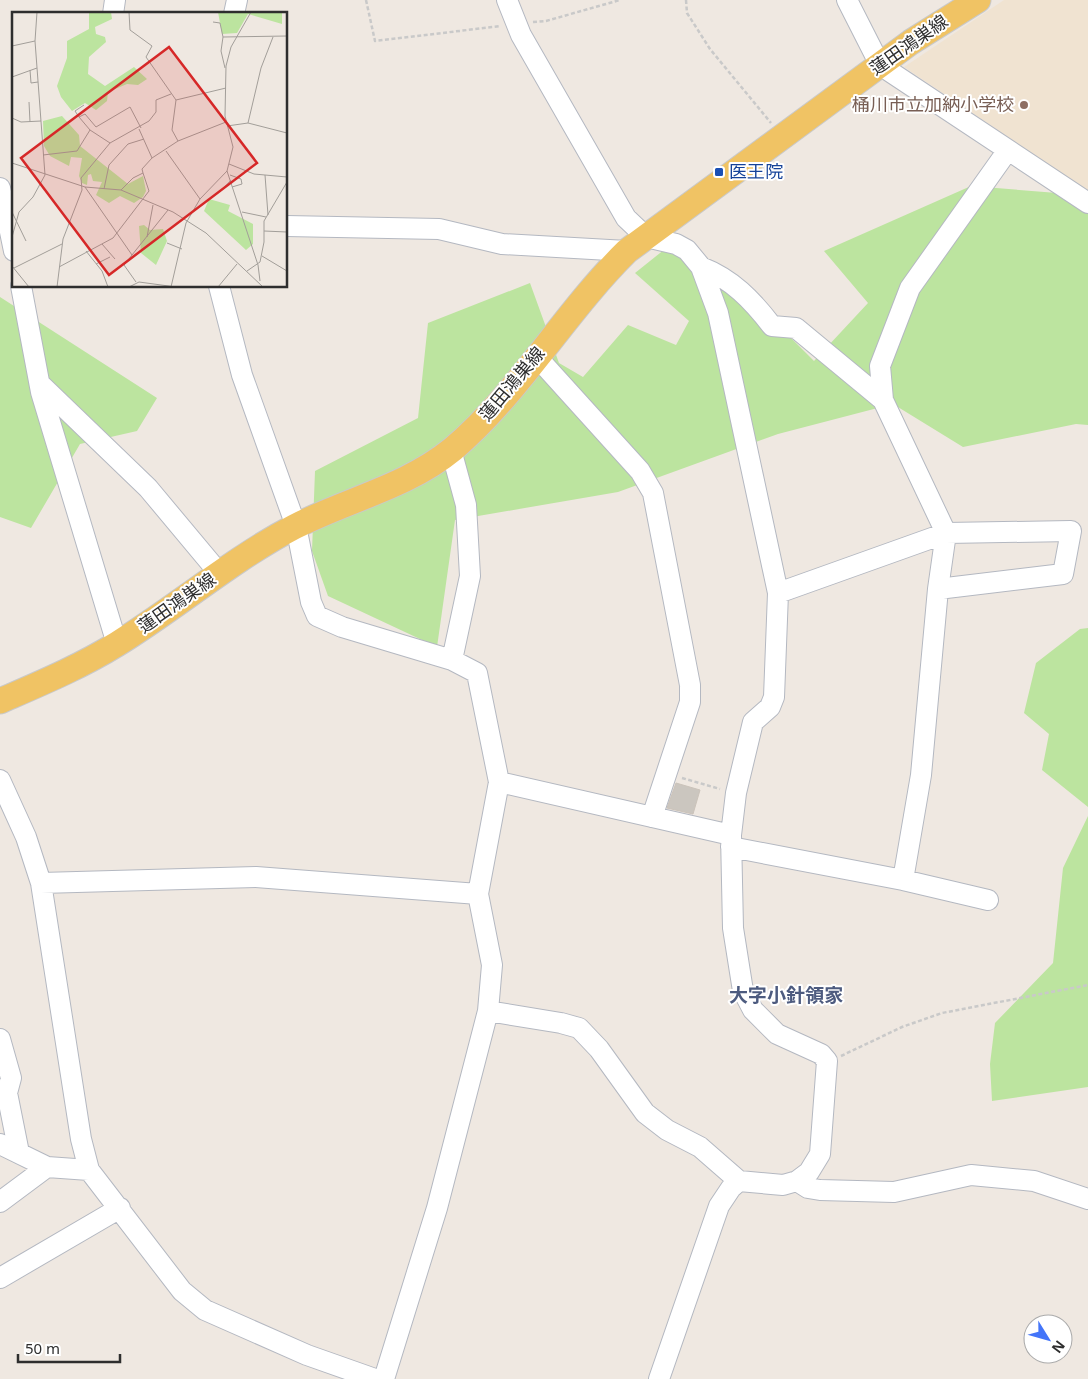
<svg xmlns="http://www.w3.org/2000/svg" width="1088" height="1379" font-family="'Noto Sans','Noto Sans JP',sans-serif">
  <rect width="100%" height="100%" fill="#efe8e1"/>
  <path fill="#f0e3d1" d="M1004,0H1088V191L904,67Z"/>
  <path fill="#bce49f" d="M971,186L1057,193L1088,214V425L1076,424L963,447L893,404L778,434L618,492L455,520L437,647L328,596L312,551L315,471L418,418L428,323L530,283L559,363L583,377L628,325L676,345L689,321L635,273L665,249L720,267L814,361L868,303L824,251Z
    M0,297L157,398L137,431L80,444L31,528L0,517Z
    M1088,628V807L1042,770L1049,734L1024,713L1036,663L1080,629Z
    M1088,816V1087L992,1101L990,1064L995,1023L1053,963L1063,868Z"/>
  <path fill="#cbc6bf" stroke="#cbc3ba" d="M676,783L700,790L693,814L667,808Z"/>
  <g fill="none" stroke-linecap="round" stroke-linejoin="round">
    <g stroke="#b4b8c1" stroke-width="22">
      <path id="minor" d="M847,0L880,65L1088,203
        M113,14L115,0
        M234,14L237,0
        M0,188L9,227L14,226
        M286,226L439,229L502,244L627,251
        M9,227L14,251
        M701,267C732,279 752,300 772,326L796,328L883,400
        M21,286L41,392L117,644
        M219,286L242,375L296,526L311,602L317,616L342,627L452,660L470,576L466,505L451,450
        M536,356L640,471L653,493L690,685V702L652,817
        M40,384L148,488L219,573
        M938,589L946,533L883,400L880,366L910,288L1008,150
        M778,593L946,533L1071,531L1063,574L938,589L921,775L903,880
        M0,780L26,837L41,883L81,1139L89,1170L182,1291L205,1310L307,1355L375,1379
        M499,782L731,835
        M731,847L903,880L988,900
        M41,883L256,877L478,894
        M488,1011L561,1023L579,1028L599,1049L645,1113L667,1130L700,1147L739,1181L783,1185L797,1181L809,1172L820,1154L827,1061L821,1054L777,1034L753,1010L743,991L733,928L731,835L736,793L753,722L770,707L774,697L778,593L718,313L701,267L687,250L676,244L646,237L626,218L521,35L507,0
        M0,1039L11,1078L7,1093L19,1153
        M0,1144L47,1167L89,1170
        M797,1181L808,1188L820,1190L894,1192L971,1175L1034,1181L1088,1199
        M0,1202L47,1167
        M0,1278L120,1208
        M384,1379L437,1208L488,1011L492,965L478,894L499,782L477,673L452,660
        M659,1379L719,1206L731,1188L739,1181"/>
    </g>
    <g stroke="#c9c9c9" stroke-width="27">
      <path id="major" d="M0,701C39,684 80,667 117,644C177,607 231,560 294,527C346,500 407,487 453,449C519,393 565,312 627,251L911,42L978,0"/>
    </g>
    <path stroke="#c9c9c9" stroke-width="2.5" stroke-dasharray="4 2.5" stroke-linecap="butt" d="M366,0L375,41L501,26
      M686,0L687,13L710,49L771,123
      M533,22L546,21L620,0
      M682,778L720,789
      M841,1056L902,1027L942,1013L1088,985"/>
    <use href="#minor" stroke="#fff" stroke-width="20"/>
    <use href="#major" stroke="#f0c364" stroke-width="25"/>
  </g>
  <circle fill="#8d6e63" stroke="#fff" stroke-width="2" cx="1024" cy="105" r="5"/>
  <rect fill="#1a4fb4" stroke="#fff" stroke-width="2" x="714" y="167" width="10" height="10" rx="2.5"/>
  <g text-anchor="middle" stroke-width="4" stroke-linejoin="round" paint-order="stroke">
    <g font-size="18" fill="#2e2e2e" stroke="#fff">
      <text transform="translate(909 45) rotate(-35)" y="6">蓮田鴻巣線</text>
      <text transform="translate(512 384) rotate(-50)" y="6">蓮田鴻巣線</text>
      <text transform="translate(177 603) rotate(-35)" y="6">蓮田鴻巣線</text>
    </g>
    <g font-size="18" fill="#785e54" stroke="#fff" text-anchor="end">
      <text x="1014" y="111">桶川市立加納小学校</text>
    </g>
    <g font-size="18" fill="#164399" stroke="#fff" text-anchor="start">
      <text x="729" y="178">医王院</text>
    </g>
    <g font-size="19" font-weight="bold" fill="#4d5b7f" stroke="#fff">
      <text x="786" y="1002">大字小針領家</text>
    </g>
  </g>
  <g transform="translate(12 12)">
    <rect width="275" height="275" fill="#efe8e1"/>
    <path d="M77,0H99L100,7L83,15L84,22L93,25L94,30L77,45L76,62L93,74L122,55L135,67L126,73L115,72L96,80L95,89L84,98L73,91L60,99L49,85L45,74L55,46V29L77,17ZM206,0H270V12L236,2L225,21L210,22ZM50,104L67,123L68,134L116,172L131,164L134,179L131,185L122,191L108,184L97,191L84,183L90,170L81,169L79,162L76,163L75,173L70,171L67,164L70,146L59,145L57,154L38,144L32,134L31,109ZM197,187L218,193L216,199L241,212V232L234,238L192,199ZM132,213L138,218L151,217L155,229L144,253L129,241L127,214Z" fill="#bce49f"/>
    <path fill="none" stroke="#a29e99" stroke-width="1" d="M117,0L118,18L140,34L134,45L164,88L160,118L166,129M201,10L208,11L211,25M0,34L23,29M213,56L209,39L211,25L275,24M18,58L19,71L26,70M0,65L25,56M164,88L214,76M17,90L18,110M67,105L63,99L72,93M0,106L9,110L29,109M236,111L249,56L261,25M215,114L236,111L275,121M127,117L140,146M98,131L78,118L67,105L73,102L84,115L118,95L129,116M154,139L188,187M31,143L65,139L78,118M0,151L73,175L109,178L161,200L194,221L251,275M217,152L242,162L275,165M215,159L246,253L248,269M131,161L130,157L140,146L166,129L214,110M218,163L229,167L230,172L220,175M253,163L256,203M73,175L120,243L112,253L124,270M92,177L97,153L116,132L132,127M208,180L219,168M0,200L14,229M230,200L254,205M252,219L275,220M0,225L7,200L21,185L33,163L23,29L25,0M135,225L141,193M155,231L170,237M90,232L103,247M74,239L90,259L96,275M120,243L156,198M250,244L275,259M84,252L98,245M0,254L17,275M47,255L101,226L137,179L131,161L121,166L109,178M2,256L50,232M235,259L248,250L252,230V209L275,170M45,275L51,227L70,178L69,166L98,131L137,109L144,100V88L159,82M117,275L127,270L164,275M159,275L174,211L188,187L215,159L221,135L213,104L214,54L219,35L239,0M206,275L225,252"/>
    <path fill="#d62828" fill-opacity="0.15" stroke="#d62828" stroke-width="2.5" d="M157,35L245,151L97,263L9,146Z"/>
    <rect width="275" height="275" fill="none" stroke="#2e2e2e" stroke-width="2.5"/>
  </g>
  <g transform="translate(1048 1339) rotate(127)"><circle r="24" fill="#ffffff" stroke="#ababab"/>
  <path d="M0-4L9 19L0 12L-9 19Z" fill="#4475f9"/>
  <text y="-8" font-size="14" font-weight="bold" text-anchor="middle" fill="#2e2e2e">N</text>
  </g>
  <path d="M18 1354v8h102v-8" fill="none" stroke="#2e2e2e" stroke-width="2.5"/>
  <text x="25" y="1354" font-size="15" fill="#2e2e2e" stroke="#ffffff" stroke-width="4" paint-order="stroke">50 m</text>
</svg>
